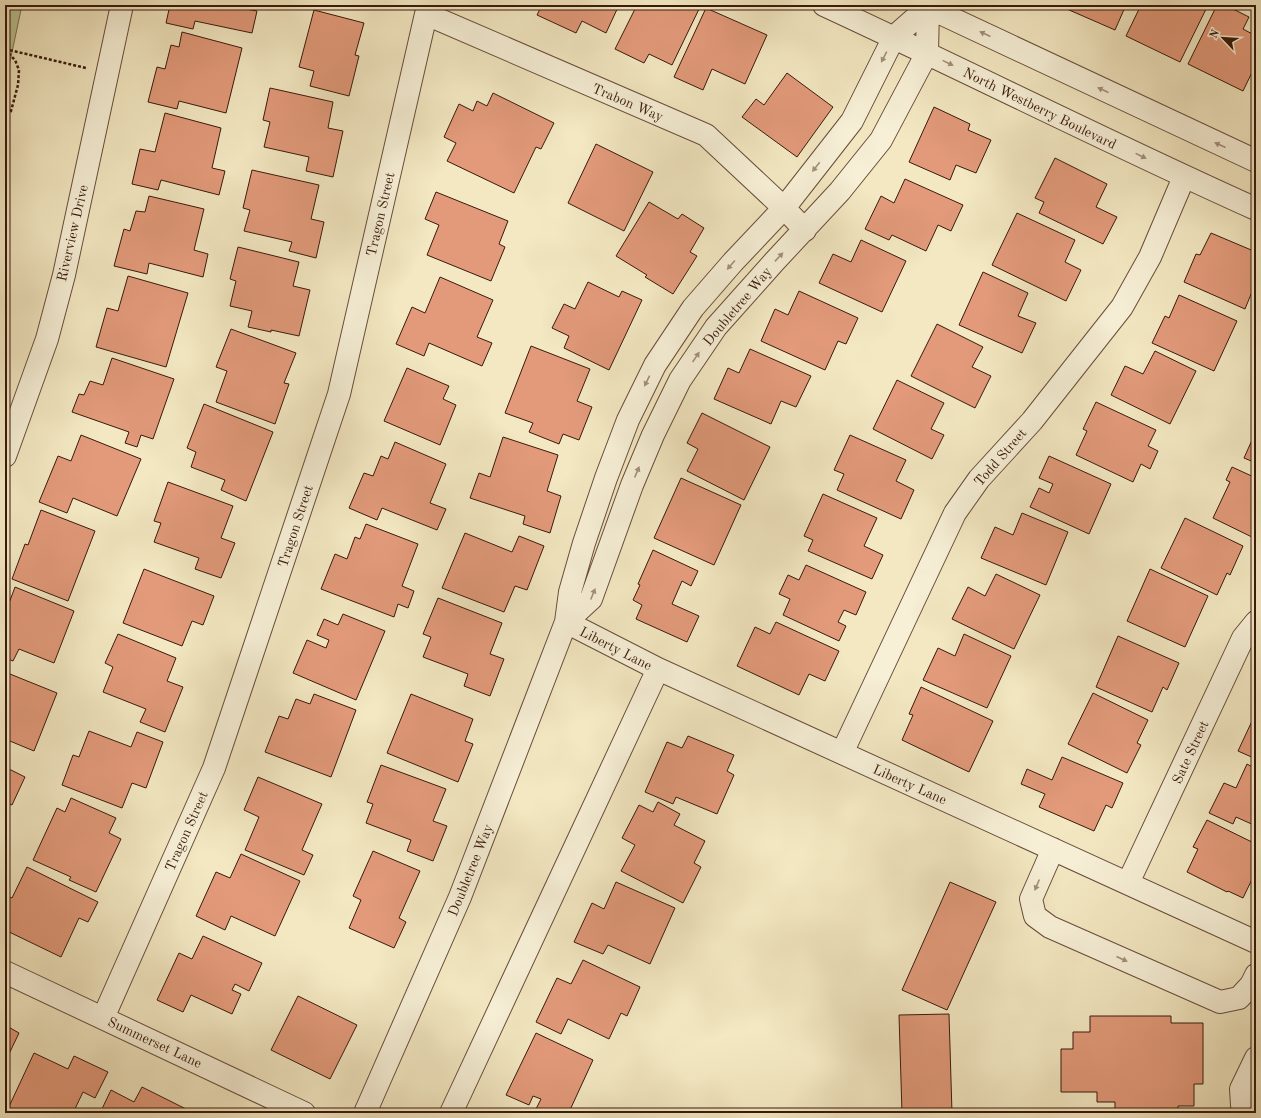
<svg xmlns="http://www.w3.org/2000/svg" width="1261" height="1118" font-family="'Old Standard TT',serif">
  <rect width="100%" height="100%" fill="#f3e8c2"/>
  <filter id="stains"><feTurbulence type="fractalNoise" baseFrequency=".005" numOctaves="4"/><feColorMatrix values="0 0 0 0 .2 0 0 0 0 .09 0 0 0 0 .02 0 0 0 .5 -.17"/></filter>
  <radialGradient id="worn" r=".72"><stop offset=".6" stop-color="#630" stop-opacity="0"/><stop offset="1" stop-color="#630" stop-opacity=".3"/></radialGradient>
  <path fill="#bdc592" stroke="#7b6f4f" d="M5,5H22L5,85Z"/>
  <path fill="#e29a7a" stroke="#39190c" d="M170,5H247L246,9L257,11L252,33L195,21L193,29L166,23Z
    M542,5H619L606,33L582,21L576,33L537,15Z
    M637,5H697L700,7L672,65L649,54L644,63L615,49Z
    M1061,5H1126L1115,30L1060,6Z
    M1141,5H1208L1180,62L1126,36Z
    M1217,5H1225L1249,17L1243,29L1256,36V64L1243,91L1188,64Z
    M706,8L767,35L745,84L712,69L703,90L674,77Z
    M314,10L364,23L355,55L359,56L349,96L310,86L314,71L299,67Z
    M182,32L242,48L226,113L179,101L177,109L148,102L157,67L165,69L171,45L179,47Z
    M787,73L833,107L797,157L742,117L756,99L764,105Z
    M270,88L333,102L328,128L343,131L333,177L306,171L309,157L264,147L270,122L263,120Z
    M493,93L554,123L541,149L536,147L514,193L447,161L456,143L444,137L459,104L473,111L477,101L487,106Z
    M934,107L970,124L968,130L991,140L976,173L956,165L950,180L909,162Z
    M165,113L221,128L212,168L225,171L219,195L161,180L158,190L132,184L140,149L155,152Z
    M596,144L653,172L624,231L568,203Z
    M1055,158L1107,184L1096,207L1117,217L1103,244L1039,213L1044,202L1035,198Z
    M252,170L319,185L311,219L324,222L316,258L289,251L292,242L244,231L250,210L243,208Z
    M905,179L963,205L951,231L938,225L926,251L892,235L889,240L865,229L881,196L894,203Z
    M436,192L508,221L499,244L505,247L491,281L427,255L439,225L425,219Z
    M149,196L204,209L194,250L208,254L203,277L149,263L147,274L114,266L124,229L130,231L136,211L145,212Z
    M649,202L678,219L682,214L704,228L690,252L697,256L673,294L645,277L647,275L616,256Z
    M1017,213L1075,240L1065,262L1081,270L1066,301L992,265Z
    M1211,233L1256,252V282L1245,309L1184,282L1196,254L1200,255Z
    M861,240L906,261L882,312L819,283L833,254L851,262Z
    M238,247L299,262L293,286L310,290L299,336L271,330V332L248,327L252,311L230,306L236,281L230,279Z
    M983,272L1028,293L1018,316L1036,323L1022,353L959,325Z
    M128,276L188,293L166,367L96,347L107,308L118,311Z
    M440,277L493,300L477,337L492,343L482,366L429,343L424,356L396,344L412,307L425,313Z
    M588,282L619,297L622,291L642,300L609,370L564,348L569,336L552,328L564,304L575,309Z
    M799,291L858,318L846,344L838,341L825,370L761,341L775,309L788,315Z
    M1179,295L1237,321L1214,371L1152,343L1165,316L1169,318Z
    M937,324L983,347L972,367L991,376L975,408L911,376Z
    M231,329L296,353L284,383L289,384L275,424L216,402L227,371L216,367Z
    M531,346L590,369L577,401L592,407L579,440L563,434L559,444L529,432L533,423L505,413Z
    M750,349L811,376L796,407L781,401L771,424L714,399L728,368L739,373Z
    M1155,351L1196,371L1170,424L1111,395L1125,366L1143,374Z
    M112,358L174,379L153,439L141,435L137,447L125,443L129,432L72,412L79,394L84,395L90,381L103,385Z
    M407,368L449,386L443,399L456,405L440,445L384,421Z
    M897,380L944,403L931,429L944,435L932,459L873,429Z
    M1096,402L1156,430L1148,446L1158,451L1150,469L1141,464L1133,482L1076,455L1087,431L1083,429Z
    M204,404L273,432L246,501L221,490L225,480L191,467L196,452L187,448Z
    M702,413L770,447L744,500L687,471L698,449L687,443Z
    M1256,431V463L1244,458Z
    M81,435L141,459L117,516L73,498L67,513L39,502L58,456L71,461Z
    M850,435L906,460L896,481L914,490L901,519L837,490L844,474L834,470Z
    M503,437L558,455L547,491L561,496L550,533L523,524L525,516L470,498L479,473L490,477Z
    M395,442L446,464L430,503L446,509L437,530L382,508L377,520L349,508L364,473L373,476L381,456L388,459Z
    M1049,456L1111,484L1089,534L1030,507L1039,488L1049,493L1053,484L1039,478Z
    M1232,467L1256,478V539L1213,518L1230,482L1226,480Z
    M681,478L741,505L714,565L654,538Z
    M168,482L233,506L221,538L235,543L221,578L195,569L199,558L154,542L161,523L154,521Z
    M823,494L877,518L864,546L883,555L872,579L808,551L813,540L804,536Z
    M41,510L95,531L68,601L12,579L25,544L28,545Z
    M1022,513L1068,532L1046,585L981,558L995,527L1013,535Z
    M1185,518L1243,546L1230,575L1227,573L1217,595L1161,568Z
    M366,524L418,544L402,586L414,591L408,608L398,604L394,617L321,589L335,554L347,559L355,537L360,539Z
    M465,533L512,552L519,536L544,546L527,590L515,586L504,612L442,588Z
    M653,550L698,571L691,586L682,581L672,604L699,616L687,642L636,619L642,605L633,600L640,585L638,584Z
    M806,565L866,592L856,615L844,610L838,622L846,626L839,641L783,615L790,599L779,594L788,575L799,580Z
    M144,569L214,596L203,625L192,621L182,646L123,623Z
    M1150,569L1208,596L1185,647L1127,621Z
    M996,574L1040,595L1014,649L952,619L968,587L985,596Z
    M15,587L74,611L54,663L19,649L13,661L5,658V614Z
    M438,598L502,623L490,654L504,659L490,696L464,686L468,674L423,657L431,637L423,634Z
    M343,614L385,631L356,700L293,673L307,640L326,648L329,640L317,635L324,619L338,625Z
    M776,622L839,651L825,681L809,674L799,695L737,666L755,627L770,634Z
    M118,634L176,658L167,681L183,687L165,732L140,722L146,709L103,692L113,667L105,663Z
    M964,634L1011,656L987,708L923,680L938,648L955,656Z
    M1118,636L1179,663L1167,690L1163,687L1152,712L1096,687Z
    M5,672L57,693L34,751L5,739Z
    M921,687L993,721L969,772L902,740L913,715L909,714Z
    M1093,693L1148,720L1137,743L1141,745L1127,773L1068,744Z
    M314,694L356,710L331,777L265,752L279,716L288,719L296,699L310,704Z
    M411,694L473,719L465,741L473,744L458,782L387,753Z
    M1252,721L1256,722V759L1238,751Z
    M89,731L131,747L137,732L163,742L146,788L132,783L122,808L62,785L73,755L79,757Z
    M688,736L734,755L727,771L734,775L717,814L676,797L673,804L645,792L667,742L682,748Z
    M1062,757L1123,783L1112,808L1106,805L1094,831L1039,807L1045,794L1021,784L1027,769L1052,780Z
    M1247,764L1256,769V826L1236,817L1233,824L1209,813L1224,783L1236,788Z
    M381,765L446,789L433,821L447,826L433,861L407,851L411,840L366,823L373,804L367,802Z
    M5,767L25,777L12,805L5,802Z
    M258,777L322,804L302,850L313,855L304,875L245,850L259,817L244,810Z
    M71,798L116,818L109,833L121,839L96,892L69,880L71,877L33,860L57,808L65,812Z
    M658,802L680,814L674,825L705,841L694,863L701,867L683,903L621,871L635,845L622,838L639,805L653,812Z
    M1207,820L1256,844V871L1243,898L1228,891L1227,892L1187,872L1198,849L1193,847Z
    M373,851L420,871L399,918L406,922L394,948L349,928L361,900L353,896Z
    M241,854L300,881L275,936L231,916L225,930L196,916L216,872L230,878Z
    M27,867L98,902L88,922L79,918L61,957L5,930V895L12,898Z
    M616,882L675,908L650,964L608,945L603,954L574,942L592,903L604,909Z
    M950,882L996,902L947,1010L902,990Z
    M203,936L262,963L249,991L235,984L232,990L241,994L232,1014L191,995L183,1012L157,1000L179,953L192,959Z
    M583,960L640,987L627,1016L621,1013L609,1039L568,1019L561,1034L536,1022L557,978L571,984Z
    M298,996L357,1025L330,1079L271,1050Z
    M949,1014L952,1113H902L899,1015Z
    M1090,1016H1171V1023H1203V1084H1194V1106H1178V1113H1115V1102H1097V1092H1061V1049H1073V1032H1090Z
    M5,1025L19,1033L8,1056L5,1055Z
    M536,1033L593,1060L570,1110L576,1113H534L541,1099L533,1096L529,1105L506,1095Z
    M34,1053L68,1069L74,1056L108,1072L95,1098L83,1092L73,1113H6Z
    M142,1087L186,1109L184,1113H100L111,1090L134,1102Z"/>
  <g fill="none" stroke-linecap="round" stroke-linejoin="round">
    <g stroke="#684d3a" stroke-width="24">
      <path id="minor" d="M824,5C969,72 1111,144 1256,209
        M923,5L1256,161
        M5,456L47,339L64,275L122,5
        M566,622L658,669L1256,942
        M566,622L591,599L632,485L653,435L680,380L716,327L774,262L840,191L881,140L927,53L928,7
        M842,753L955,513L979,479L1032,421L1122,307L1150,257L1184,177
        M1053,849L1031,899L1035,916L1050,927L1220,1002L1239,998L1251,985L1256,975
        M1128,883L1243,638L1256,622
        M5,972L304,1113
        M103,1018L214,768L339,394L426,14L706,135L784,208L805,230
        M365,1113L460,897L566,622L570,592L584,543L606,478L628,420L655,365L693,308L733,262L784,208L852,121L894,37L928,7L929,5
        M451,1113L658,669
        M1254,1113L1242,1105L1241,1089L1256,1058"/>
    </g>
    <path stroke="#39190c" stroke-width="2.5" stroke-dasharray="3 2" stroke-linecap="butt" d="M5,49L86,68
      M5,50L15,60L19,70L18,85L11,111L5,119"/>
    <use href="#minor" stroke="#f7f0d7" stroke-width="22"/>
  </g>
  <defs><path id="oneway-solid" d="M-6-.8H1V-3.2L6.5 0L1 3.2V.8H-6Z"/></defs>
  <g fill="#a28f7c">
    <use href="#oneway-solid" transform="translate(985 34) rotate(-155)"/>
    <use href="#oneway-solid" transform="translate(884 57) rotate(117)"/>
    <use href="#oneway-solid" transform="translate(948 63) rotate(26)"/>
    <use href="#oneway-solid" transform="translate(1103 90) rotate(-155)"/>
    <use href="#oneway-solid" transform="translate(1220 145) rotate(-156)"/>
    <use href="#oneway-solid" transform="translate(1141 156) rotate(26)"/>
    <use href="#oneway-solid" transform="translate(816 167) rotate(128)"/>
    <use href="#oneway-solid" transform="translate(779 257) rotate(-47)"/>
    <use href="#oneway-solid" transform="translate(731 265) rotate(131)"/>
    <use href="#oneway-solid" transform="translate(696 357) rotate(-56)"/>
    <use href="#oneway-solid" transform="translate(647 381) rotate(116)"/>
    <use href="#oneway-solid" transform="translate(637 472) rotate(-67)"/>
    <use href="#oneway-solid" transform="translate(593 594) rotate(-68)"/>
    <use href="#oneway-solid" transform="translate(1037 885) rotate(113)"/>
    <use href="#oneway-solid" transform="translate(1122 959) rotate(24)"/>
  </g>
  <g text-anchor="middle" stroke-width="3" stroke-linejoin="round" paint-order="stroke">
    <g font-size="14" fill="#39190c" stroke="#f7f0d7">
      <text transform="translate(628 102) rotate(23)" y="5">Trabon Way</text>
      <text transform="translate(1040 108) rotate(26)" y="5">North Westberry Boulevard</text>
      <text transform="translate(380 214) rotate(-77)" y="5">Tragon Street</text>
      <text transform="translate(72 233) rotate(-77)" y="5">Riverview Drive</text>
      <text transform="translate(737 306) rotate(-50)" y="5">Doubletree Way</text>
      <text transform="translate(1000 457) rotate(-49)" y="5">Todd Street</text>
      <text transform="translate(295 526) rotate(-72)" y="5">Tragon Street</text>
      <text transform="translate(616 648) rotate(27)" y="5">Liberty Lane</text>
      <text transform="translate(1190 752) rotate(-65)" y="5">Sate Street</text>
      <text transform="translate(910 784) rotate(24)" y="5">Liberty Lane</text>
      <text transform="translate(186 831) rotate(-66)" y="5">Tragon Street</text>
      <text transform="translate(470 870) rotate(-68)" y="5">Doubletree Way</text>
      <text transform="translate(155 1042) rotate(25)" y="5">Summerset Lane</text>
    </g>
  </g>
  <rect width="1261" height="1118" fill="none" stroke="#f3e8c2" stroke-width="20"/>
  <rect x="6" y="6" width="1249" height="1106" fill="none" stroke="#39190c" stroke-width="2"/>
  <rect x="10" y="10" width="1241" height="1098" fill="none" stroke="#39190c"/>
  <g transform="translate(1223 38) rotate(295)" stroke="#f7f0d7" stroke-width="3" paint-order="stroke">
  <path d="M0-3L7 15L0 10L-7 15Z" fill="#39190c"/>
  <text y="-6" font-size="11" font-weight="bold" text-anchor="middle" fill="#39190c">N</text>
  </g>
  <rect width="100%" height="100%" filter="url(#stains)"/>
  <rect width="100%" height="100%" fill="url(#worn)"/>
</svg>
